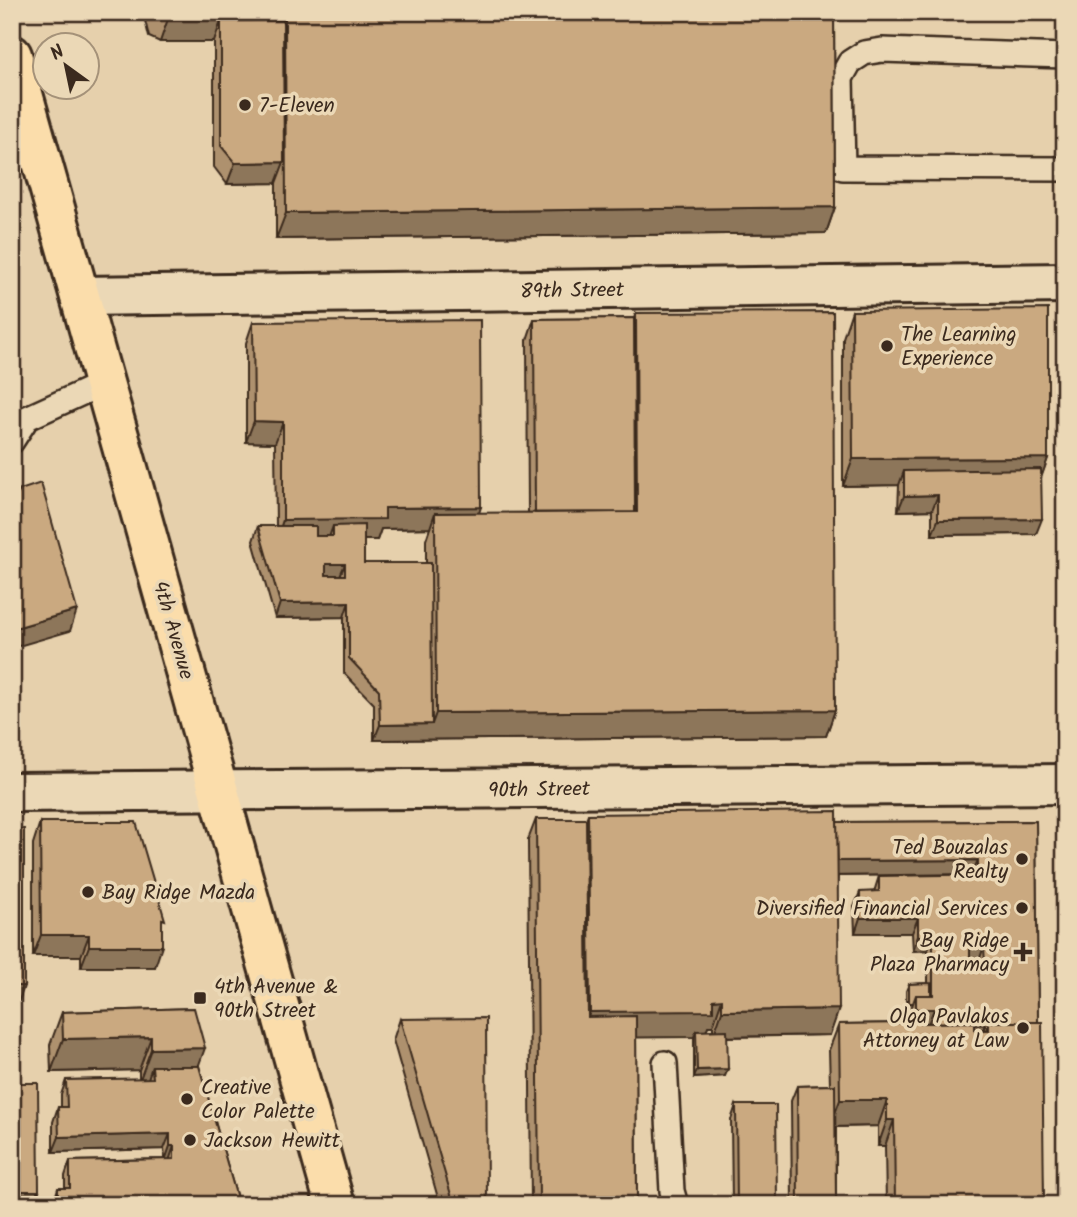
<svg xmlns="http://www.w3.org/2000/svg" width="1077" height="1217" font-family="Kalam,sans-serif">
  <rect width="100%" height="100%" fill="#e6d0ac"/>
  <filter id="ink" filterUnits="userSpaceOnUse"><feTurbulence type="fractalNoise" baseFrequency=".0143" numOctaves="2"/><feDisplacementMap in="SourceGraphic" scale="14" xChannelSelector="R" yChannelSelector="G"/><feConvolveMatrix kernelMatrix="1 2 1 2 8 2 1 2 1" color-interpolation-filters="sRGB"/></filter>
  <g filter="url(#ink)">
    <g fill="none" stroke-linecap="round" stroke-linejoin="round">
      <g stroke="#3b2a1e" stroke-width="28">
        <path id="lane" d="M1065,56L882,50L864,53L850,62L841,78L843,168L1065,169
          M12,441L27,418L104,383
          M665,1063L672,1191L676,1205"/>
      </g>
      <g stroke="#3b2a1e" stroke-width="44">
        <path id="street" d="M12,151L37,146
          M80,296L1065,283
          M12,792L1065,784"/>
      </g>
      <g stroke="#3b2a1e" stroke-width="44">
        <path id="primary" d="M12,55L335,1205"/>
      </g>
      <use href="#lane" stroke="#ebd8b6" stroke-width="23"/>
      <use href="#street" stroke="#ebd8b6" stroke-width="38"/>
      <use href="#primary" stroke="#fbddab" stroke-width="38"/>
    </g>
    <path fill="#ae916e" stroke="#3b2a1e" stroke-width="2" fill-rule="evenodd" d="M143,12H834L835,207L826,233L276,239V183L227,184L214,167V42H160L149,37Z
      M852,311L1048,458L1041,477L1036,534L932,535V510L898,511L899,485L843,486V338Z
      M636,313L835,710L826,736L374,740V704L344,673V617L275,618L253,541L258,526H276L275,443L246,442V343L253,322L479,513H528L527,340L534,319L634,318ZM430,528L426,540V563H364V540H377L381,529Z
      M588,814L837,822L1036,821L1038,1022L1044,1205H886L885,1146H878V1126L836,1127V1205H792L791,1101L797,1086L830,1085L829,1050L839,1024L911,1023V1010H906V991L909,984L928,983V950L913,951L912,933H855L854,907L860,892H874L879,876L972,874L838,876L830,1035L727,1037L725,1076L694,1078V1037H636L637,1205H531L528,840L536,819H586ZM970,961H979V966H970ZM708,1026H713V1030H706Z
      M40,822L162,929L155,967H81V956H33V844Z
      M194,1008L199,1066L239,1205H53L58,1188H65V1176L70,1161L165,1159L164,1149L53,1152V1122L58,1107H61V1095L66,1080L139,1079V1070L51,1072L50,1045L62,1012Z
      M400,1019L487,1205H440L393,1040Z
      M736,1105L777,1205H732L731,1120Z"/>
    <path fill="#8d765a" stroke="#3b2a1e" stroke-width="2" d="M285,15L275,41L221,21L214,42H160L169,16Z
      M284,162L276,183L227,184L235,163Z
      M835,207L826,233L276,239L286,213Z
      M254,421L283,422L275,443L246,442Z
      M1048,458L1039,484L904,471L899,485L843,486L853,459Z
      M938,495L932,510L898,511L904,496Z
      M481,507L474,528L435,513L430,528L381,529L377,540H332L333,536V526L328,540L276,541L283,520L385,508Z
      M1042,519L1036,534L932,535L938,520Z
      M326,564H345L339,578L320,579Z
      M349,602L344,617L275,618L280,603Z
      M77,610L70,631L12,648V629Z
      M835,710L826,736L374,740L380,725L432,724L436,713Z
      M978,860L972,874L828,876L834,861Z
      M978,869H1009L1003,884H972Z
      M860,918H918L912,933H855Z
      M41,935H89L81,956H33Z
      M918,936H933L928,950L913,951Z
      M89,946H162L155,967H81Z
      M970,946H984L979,961H965Z
      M12,986H24L19,1001H12Z
      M722,999L713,1026H708L704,1037L696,1031L694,1037L580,1038L590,1012Z
      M909,1003H913L911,1010H906Z
      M839,1009L830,1035L713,1037L722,1011Z
      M916,1009H934L928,1024H911Z
      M985,1024L979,1039L971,1025Z
      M151,1037L139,1070L51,1072L63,1039Z
      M205,1048L193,1081L153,1078L152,1066L147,1082H139L151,1049Z
      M728,1069L725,1076L694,1078L697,1070Z
      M840,1100H887L878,1126L830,1127Z
      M887,1120H894L885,1146H878Z
      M170,1134L164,1149L53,1152L59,1137Z
      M170,1146H174L169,1161H165Z
      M12,1191H39L34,1205H12Z"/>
    <path fill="#caa980" stroke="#3b2a1e" stroke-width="2" fill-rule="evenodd" d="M161,12H834L835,207L286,213L285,15L169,16Z
      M283,20L284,162L235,163L221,146V21Z
      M1048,309V458L853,459L852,311Z
      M833,312L835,710L436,713L435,513L637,512L636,313Z
      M634,318L635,512L535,513L534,319Z
      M480,320L481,507L385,508V519L283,520V422L254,421L253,322Z
      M1041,469L1042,519L938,520V495L904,496V471Z
      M41,483L77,610L12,629V505L20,490Z
      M364,525V563H431L432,724L380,725L379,690L349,658V602L280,603L258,526H316V536H333V526ZM326,564H345V575H326Z
      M837,811L839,1009L722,1011V999L713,1000V1011L590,1012L588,814Z
      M536,819H586L588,1017L636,1016L637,1205H539Z
      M1036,821L1038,1022H989L987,1030H985V1024L975,1025V1022L934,1023V1009H916V995H933V936H918V918H860V892L879,891V876L1008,874L1009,869H978V860L838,861L837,822ZM970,946H984L985,966H970Z
      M40,822H136L165,920L162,919V946H89V935H41Z
      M12,829H24V986H12Z
      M931,983V995H916L913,1003H909V984Z
      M194,1008L205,1048L151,1049V1037L63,1039L62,1012Z
      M486,1018L487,1205H454L400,1019Z
      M975,1022V1030H989V1022H1042L1044,1205H895L894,1120H887V1100H840L839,1024Z
      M727,1030L728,1069L697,1070L696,1031Z
      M152,1066H199L239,1205H58V1188H70V1161L174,1159V1146H170V1134L59,1137L58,1107H67L66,1080L153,1078Z
      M12,1083H38L39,1191H12Z
      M835,1085L836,1205H798L797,1086Z
      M736,1105H776L777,1205H737Z"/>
  </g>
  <g fill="#3b2a1e" stroke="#ebd8b6" stroke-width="2.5">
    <circle cx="245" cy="105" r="7"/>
    <circle cx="887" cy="346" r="7"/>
    <circle cx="1022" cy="859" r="7"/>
    <circle cx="88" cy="892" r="7"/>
    <circle cx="1022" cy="908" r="7"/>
    <path d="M1019.5 941.5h7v7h7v7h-7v7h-7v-7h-7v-7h7z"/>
    <rect x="193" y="991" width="14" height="14" rx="3.5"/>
    <circle cx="1023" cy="1028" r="7"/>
    <circle cx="187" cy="1099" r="7"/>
    <circle cx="190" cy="1140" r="7"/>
  </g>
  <g text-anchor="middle" stroke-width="7" stroke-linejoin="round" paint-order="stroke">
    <g font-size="21" fill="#3b2a1e" stroke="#ebd8b6" text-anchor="start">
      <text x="259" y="112">7-Eleven</text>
      <text x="901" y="341">The Learning<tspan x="901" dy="24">Experience</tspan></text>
      <text x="1008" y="854" text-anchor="end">Ted Bouzalas<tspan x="1008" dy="24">Realty</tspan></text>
      <text x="102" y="899">Bay Ridge Mazda</text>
      <text x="1008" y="915" text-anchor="end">Diversified Financial Services</text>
      <text x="1009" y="947" text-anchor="end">Bay Ridge<tspan x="1009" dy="24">Plaza Pharmacy</tspan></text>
      <text x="214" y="993">4th Avenue &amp;<tspan x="214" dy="24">90th Street</tspan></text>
      <text x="1009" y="1023" text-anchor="end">Olga Pavlakos<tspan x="1009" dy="24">Attorney at Law</tspan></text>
      <text x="201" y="1094">Creative<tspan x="201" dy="24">Color Palette</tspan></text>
      <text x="204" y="1147">Jackson Hewitt</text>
    </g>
    <g font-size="21" fill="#3b2a1e" stroke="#ebd8b6">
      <text transform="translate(572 290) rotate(-1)" y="7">89th Street</text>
      <text transform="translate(174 630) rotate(74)" y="7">4th Avenue</text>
      <text transform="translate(539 789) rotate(-1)" y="7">90th Street</text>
    </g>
  </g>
  <rect width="1077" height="1217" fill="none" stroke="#ebd8b6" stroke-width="42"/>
  <rect x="21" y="21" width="1035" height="1175" fill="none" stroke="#3b2a1e" stroke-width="2.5" filter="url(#ink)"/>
  <g transform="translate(66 66) rotate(327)"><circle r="33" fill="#ebd8b6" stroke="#a59279" stroke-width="2"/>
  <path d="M0-5L12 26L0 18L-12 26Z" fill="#3b2a1e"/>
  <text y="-10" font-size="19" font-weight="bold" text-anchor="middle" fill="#3b2a1e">N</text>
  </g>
</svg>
